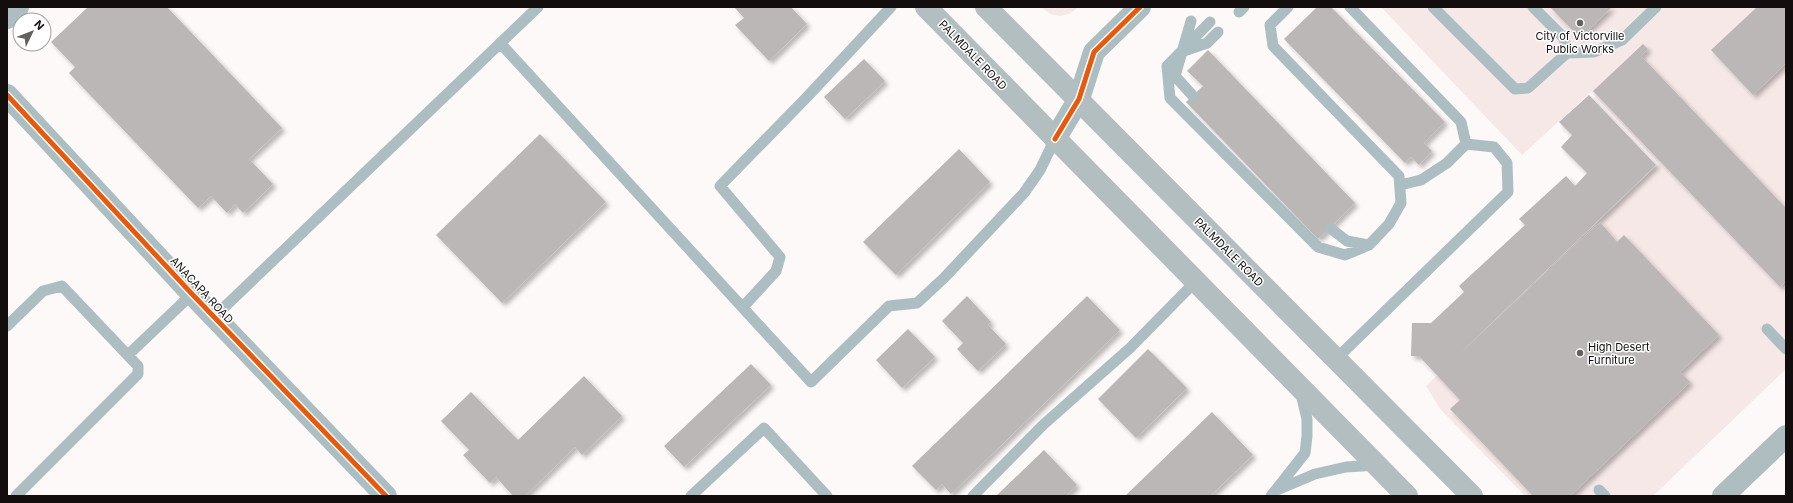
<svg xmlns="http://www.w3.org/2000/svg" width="1793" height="503" font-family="Inter,sans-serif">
  <defs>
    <filter id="shadow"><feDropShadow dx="3.5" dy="3.5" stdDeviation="2" flood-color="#0004"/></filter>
  </defs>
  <rect width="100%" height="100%" fill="#fef9f9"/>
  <path fill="#f5e8e7" d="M1040,7H1079L1069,14L1060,16L1051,14Z
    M1381,7H1786V369L1653,496H1525L1441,410L1426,386L1659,164L1591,92L1522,155Z"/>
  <path fill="#bbb7b6" filter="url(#shadow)" d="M88,7H167L282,128L249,159L273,184L243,213L235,204L227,213L211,196L198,208L69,73L75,67L51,42Z
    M734,7H791L807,24L769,61L735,25L744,18Z
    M1317,7H1331L1445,122L1424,143L1432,151L1419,165L1411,157L1405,163L1284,39Z
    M1550,7H1612L1580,38Z
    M1757,7H1786V63L1753,95L1711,50Z
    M1643,44L1648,49L1641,56L1786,208V281L1780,287L1593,91Z
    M1208,50L1355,203L1318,239L1186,102L1203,86L1187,71Z
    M864,59L885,81L845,119L824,97Z
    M1589,95L1656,165L1454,359L1600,222L1617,242L1624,235L1719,335L1680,372L1690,382L1570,496H1533L1450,409L1460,400L1419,356H1411L1412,323H1431L1464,292L1459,286L1525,225L1519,219L1566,176L1575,186L1587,173L1561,147L1572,135L1559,122Z
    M540,134L606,202L502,303L436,235Z
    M959,149L990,182L896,275L863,242Z
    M967,296L991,322L988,325L1006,344L978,371L957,349L963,343L942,321Z
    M1087,296L1120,330L951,494L942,484L936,490L912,466Z
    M908,329L935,357L902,388L876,360Z
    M1148,349L1187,388L1136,438L1098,399Z
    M751,364L771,385L684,467L664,446Z
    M584,376L622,416L582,455L575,447L525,496H513L496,477L490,483L463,455L469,450L441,421L471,392L518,440Z
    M1212,412L1253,455L1210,496H1125Z
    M1044,450L1077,485L1066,496H996Z"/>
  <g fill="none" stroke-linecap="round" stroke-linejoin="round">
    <path stroke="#adbec2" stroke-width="11" d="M1350,7L1461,122L1466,144
      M1433,7L1515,89L1528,88L1567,53L1564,38L1533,7
      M1239,12L1244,7
      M1191,21L1175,76L1193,96
      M1210,22L1167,66L1170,98L1318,247L1345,255L1369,245L1389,224L1401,203L1399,176L1273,46L1270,25L1288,7
      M500,43L811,382L889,306L917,303L944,278L1024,193L1040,170L1055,139
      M1184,51L1207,43L1218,32
      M1567,53L1594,52L1622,40L1656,7
      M1400,185L1421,180L1447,163L1466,144
      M1330,228L1347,241L1368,245
      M743,307L776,271L780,257L720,186L807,97L891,7
      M214,317L538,7
      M7,326L43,291L62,286L138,366V374L16,496
      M1767,329L1786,349
      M128,355L192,294
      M1336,359L1508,192L1507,163L1494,147L1466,144
      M1277,490L1315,474L1346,467L1377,465
      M1599,490L1605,496
      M691,496L764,428L827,496
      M973,496L1043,425L1130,348L1195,282
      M1271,496L1305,453L1307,436V419L1301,394"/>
    <path stroke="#adbec2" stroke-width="22" d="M7,18L18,7
      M7,95L192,294L386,496
      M1055,139L1079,99L1094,52L1140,7"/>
    <path stroke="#aebdc0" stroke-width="22" d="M1723,496L1786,436"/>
    <path stroke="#b2bec0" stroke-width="22" d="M926,7L1407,496
      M986,7L1472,496"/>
    <g stroke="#fff" stroke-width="8">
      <path id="cycleway" d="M7,95L192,294L386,496
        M1055,139L1079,99L1094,52L1140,7"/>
    </g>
    <use href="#cycleway" stroke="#e8590c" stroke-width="5"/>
  </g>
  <g fill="#656060" stroke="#fff" stroke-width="1.5">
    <circle cx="1580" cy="23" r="4"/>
    <circle cx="1580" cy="353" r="4"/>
  </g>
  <g text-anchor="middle" stroke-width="3" stroke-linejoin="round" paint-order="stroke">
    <g font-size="11" fill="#130e0d" stroke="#fff">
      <text x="1580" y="40">City of Victorville<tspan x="1580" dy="13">Public Works</tspan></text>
      <text x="1588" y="351" text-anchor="start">High Desert<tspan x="1588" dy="13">Furniture</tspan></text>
    </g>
    <g font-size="11" fill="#130e0d" stroke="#fff">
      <text transform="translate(973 55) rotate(46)" y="4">PALMDALE ROAD</text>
      <text transform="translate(1229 252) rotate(45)" y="4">PALMDALE ROAD</text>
      <text transform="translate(202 290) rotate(47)" y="4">ANACAPA ROAD</text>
    </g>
  </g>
  <rect width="1793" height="503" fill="none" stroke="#130e0d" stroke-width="16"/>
  <g transform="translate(32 32) rotate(47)"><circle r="19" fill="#ffffff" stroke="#a19f9e"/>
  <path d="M0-3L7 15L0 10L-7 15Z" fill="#656060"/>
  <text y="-6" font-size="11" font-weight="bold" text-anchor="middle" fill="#130e0d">N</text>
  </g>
</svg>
